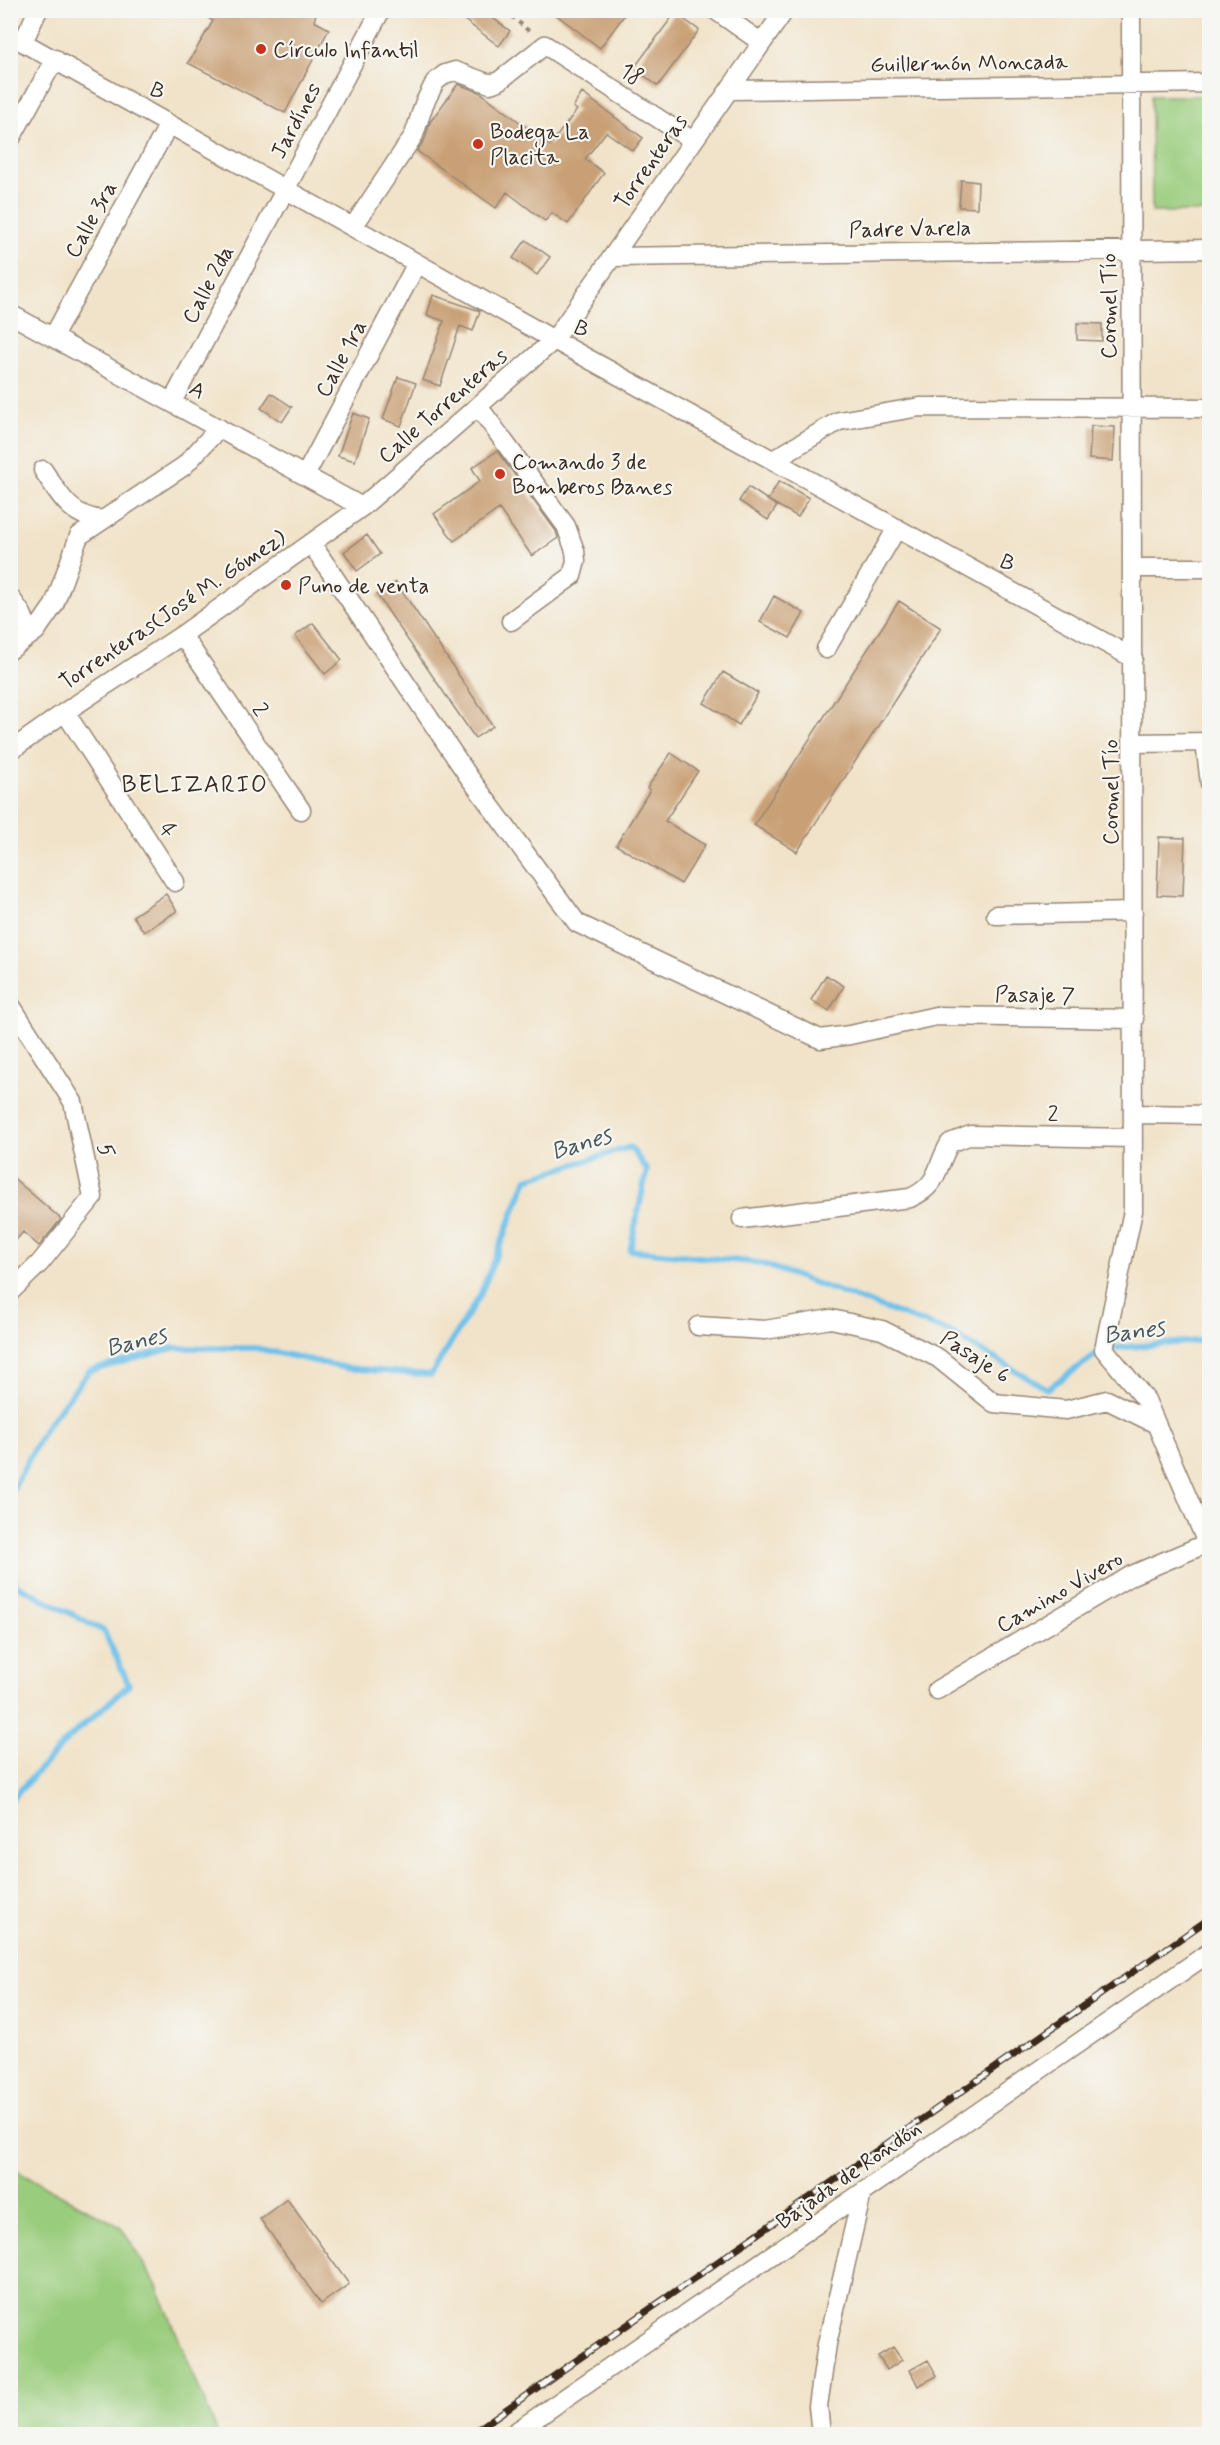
<svg xmlns="http://www.w3.org/2000/svg" width="1220" height="2445" font-family="Mynerve,sans-serif">
  <rect width="100%" height="100%" fill="#f6f6f2"/>
  <filter id="ink" filterUnits="userSpaceOnUse"><feTurbulence type="fractalNoise" baseFrequency=".0167" numOctaves="2"/><feDisplacementMap in="SourceGraphic" scale="12" xChannelSelector="R" yChannelSelector="G"/><feConvolveMatrix kernelMatrix="1 2 1 2 8 2 1 2 1" color-interpolation-filters="sRGB"/></filter>
  <filter id="wash" filterUnits="userSpaceOnUse"><feTurbulence type="fractalNoise" baseFrequency=".008" numOctaves="4" result="noise"/><feDisplacementMap in="SourceGraphic" scale="24" xChannelSelector="R" yChannelSelector="G"/><feGaussianBlur stdDeviation="1.35" result="paint"/><feColorMatrix in="noise" values="0 0 0 0 0 0 0 0 0 0 0 0 0 0 0 0 0 1.4 0 .05"/><feComposite in="paint" operator="in"/></filter>
  <g filter="url(#wash)">
    <rect width="100%" height="100%" fill="#f1e3c9"/>
    <path fill="#99cc7c" stroke="#6a7b4d" stroke-width="1.5" d="M1151,96H1209V212H1152Z
      M11,2168L121,2227L157,2286L218,2434H11Z"/>
    <g fill="none" stroke-linecap="round" stroke-linejoin="round">
      <path stroke="#6ec1ea" stroke-width="6" d="M10,1495L45,1428L89,1371L173,1348H256L346,1368L431,1375L480,1295L527,1179L630,1147L647,1170L630,1250L760,1263L949,1332L1047,1389L1104,1349L1210,1340
        M10,1548L15,1584L104,1631L129,1685L69,1738L10,1801"/>
    </g>
    <g id="blocks">
      <path fill="#c9a076" d="M196,10H317L314,21L329,29L285,113L188,63L213,21Z
        M451,10H482L510,31L499,46Z
        M550,10H628L600,48Z
        M675,13L699,30L658,86L634,68Z
        M458,84L481,93L550,145L577,110L573,107L582,93L643,138L633,151L606,132L585,159L604,173L568,224L552,213L545,221L507,192L496,208L417,151L425,139L430,122Z
        M961,180L978,182L977,208L959,207Z
        M526,240L550,257L537,275L513,258Z
        M433,295L480,311L473,331L460,326L440,386L423,380L444,321L427,315Z
        M1077,323L1102,324V341L1077,340Z
        M398,377L416,383L401,426L383,419Z
        M271,393L292,407L282,422L261,408Z
        M353,413L369,419L355,461L338,456Z
        M1091,426L1115,427L1113,461L1089,459Z
        M497,451L556,531L558,538L532,556L499,509L454,541L434,514L480,481L472,468Z
        M779,481L809,498L798,517L768,500Z
        M748,487L777,506L768,520L739,501Z
        M367,535L380,554L357,571L344,552Z
        M396,582L493,726L475,738L377,595Z
        M774,596L804,613L790,638L760,622Z
        M899,601L941,628L797,852L754,825Z
        M313,623L342,660L325,674L295,636Z
        M723,672L758,693L739,725L704,703Z
        M671,753L698,771L665,821L705,845L681,884L616,845L650,790L647,788Z
        M1159,837L1185,838L1183,896L1157,895Z
        M166,894L177,911L144,932L133,916Z
        M826,975L844,986L829,1011L811,1000Z
        M10,1175L61,1219L39,1246L23,1232L10,1247Z
        M287,2199L349,2284L321,2304L260,2219Z
        M893,2347L902,2360L887,2370L878,2356Z
        M928,2360L937,2376L918,2386L910,2370Z"/>
    </g>
  </g>
  <g filter="url(#ink)">
    <use href="#blocks" fill-opacity="0" stroke="#968674" stroke-width="1.5"/>
    <g fill="none" stroke-linecap="round" stroke-linejoin="round">
      <g stroke="#968674" stroke-width="21">
        <path id="minor" d="M715,10L762,43
          M1131,10L1133,1211L1104,1349L1146,1400L1207,1543
          M10,35L554,340L1133,658
          M23,42L38,10
          M730,90L1210,83
          M10,140L55,59
          M353,227L414,135L424,104L435,82L445,74L455,71L490,84L499,81L545,45L693,141
          M612,257L1210,249
          M10,314L362,507
          M53,337L169,124
          M172,402L381,10
          M478,406L566,526L575,551L576,561L572,576L511,621
          M773,460L839,421L920,407L1210,408
          M43,470C60,495 70,517 103,520
          M305,476L417,263
          M311,543L469,777L577,923L820,1039L850,1035L936,1016L1134,1019
          M1133,568H1210
          M10,597L22,614L31,635
          M182,635L301,810
          M826,649L897,528
          M10,650L36,631L54,605L79,536L184,466L219,428
          M65,712L175,882
          M1205,742L1210,784
          M1134,743L1210,742
          M10,751L65,712L182,635L362,507L554,340L785,10
          M996,915L1133,912
          M10,1004L73,1102L93,1197L40,1263L10,1292
          M1133,1114L1210,1115
          M742,1219L910,1198C940,1185 935,1168 950,1143L971,1135L1133,1138
          M698,1326L765,1330L831,1319L882,1330L938,1358L994,1403L1066,1410L1107,1400L1156,1424
          M937,1690L1132,1575L1210,1542
          M513,2434L1210,1952
          M821,2434L818,2406L827,2344L862,2193"/>
      </g>
      <path stroke="#968674" stroke-width="4" stroke-dasharray="4.5 4.5" stroke-linecap="butt" d="M505,10L531,33"/>
      <use href="#minor" stroke="#fff" stroke-width="18"/>
      <g stroke="#3b2a1e" stroke-width="7">
        <path id="rail" d="M471,2434L1210,1918"/>
      </g>
      <use href="#rail" stroke="#f6f6f2" stroke-width="4.5" stroke-dasharray="14" stroke-linecap="butt"/>
    </g>
  </g>
  <g fill="#c8321e" stroke="#f6f6f2" stroke-width="2">
    <circle cx="261" cy="49" r="6"/>
    <circle cx="478" cy="144" r="6"/>
    <circle cx="500" cy="474" r="6"/>
    <circle cx="286" cy="585" r="6"/>
  </g>
  <g text-anchor="middle" stroke-width="4.5" stroke-linejoin="round" paint-order="stroke">
    <g font-size="22" fill="#3b2a1e" stroke="#f6f6f2" text-anchor="start">
      <text x="273" y="57">Círculo Infantil</text>
      <text x="490" y="139">Bodega La<tspan x="490" dy="25">Placita</tspan></text>
      <text x="512" y="469">Comando 3 de<tspan x="512" dy="25">Bomberos Banes</tspan></text>
      <text x="298" y="593">Puno de venta</text>
    </g>
    <g font-size="22" fill="#3b2a1e" stroke="#f6f6f2">
      <text transform="translate(969 62) rotate(-1)" y="8">Guillermón Moncada</text>
      <text transform="translate(632 73) rotate(33)" y="8">18</text>
      <text transform="translate(158 90) rotate(29)" y="8">B</text>
      <text transform="translate(295 120) rotate(-62)" y="8">Jardínes</text>
      <text transform="translate(650 161) rotate(-55)" y="8">Torrenteras</text>
      <text transform="translate(90 219) rotate(-61)" y="8">Calle 3ra</text>
      <text transform="translate(910 228) rotate(-1)" y="8">Padre Varela</text>
      <text transform="translate(207 284) rotate(-62)" y="8">Calle 2da</text>
      <text transform="translate(1108 306) rotate(-90)" y="8">Coronel Tío</text>
      <text transform="translate(582 328) rotate(29)" y="8">B</text>
      <text transform="translate(340 358) rotate(-62)" y="8">Calle 1ra</text>
      <text transform="translate(198 389) rotate(29)" y="8">A</text>
      <text transform="translate(442 405) rotate(-41)" y="8">Calle Torrenteras</text>
      <text transform="translate(1008 562) rotate(29)" y="8">B</text>
      <text transform="translate(172 609) rotate(-34)" y="8">Torrenteras(José M. Gómez)</text>
      <text transform="translate(261 709) rotate(56)" y="8">2</text>
      <text transform="translate(1110 792) rotate(-90)" y="8">Coronel Tío</text>
      <text transform="translate(169 829) rotate(57)" y="8">4</text>
      <text transform="translate(1035 994) rotate(1)" y="8">Pasaje 7</text>
      <text transform="translate(1053 1113) rotate(1)" y="8">2</text>
      <text transform="translate(107 1150) rotate(78)" y="8">5</text>
      <text transform="translate(976 1356) rotate(33)" y="8">Pasaje 6</text>
      <text transform="translate(1059 1591) rotate(-30)" y="8">Camino Vivero</text>
      <text transform="translate(848 2174) rotate(-35)" y="8">Bajada de Rondón</text>
    </g>
    <g font-size="24" letter-spacing="1.5" fill="#3b2a1e" stroke="#f6f6f2">
      <text x="195" y="792">BELIZARIO</text>
    </g>
    <g font-size="24" font-style="italic" fill="#4a575b" stroke="#f6f6f2">
      <text transform="translate(581 1143) rotate(-17)" y="8">Banes</text>
      <text transform="translate(1134 1331) rotate(-8)" y="8">Banes</text>
      <text transform="translate(136 1341) rotate(-14)" y="8">Banes</text>
    </g>
  </g>
  <rect width="1220" height="2445" fill="none" stroke="#f6f6f2" stroke-width="36"/>
</svg>
